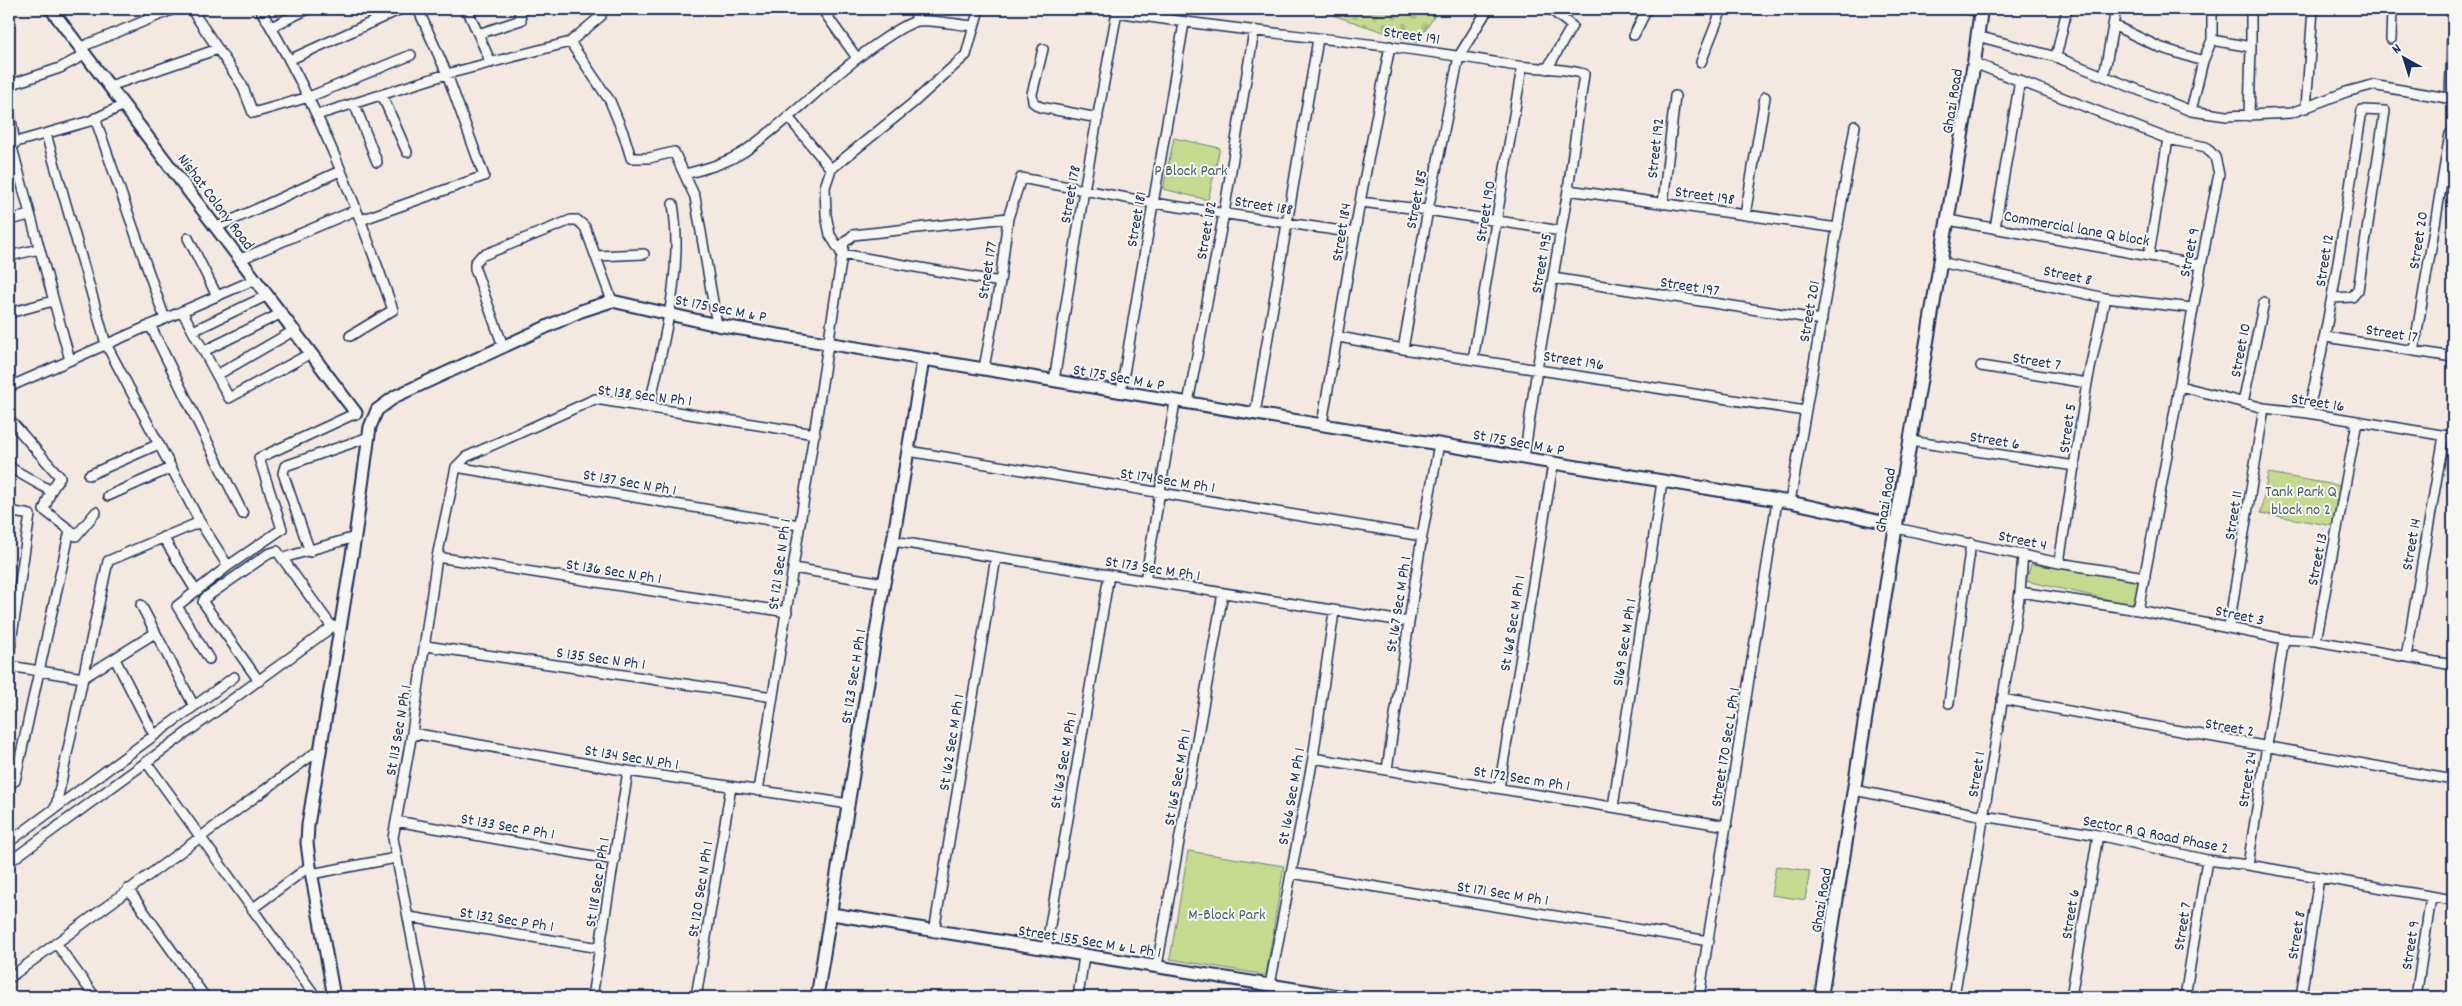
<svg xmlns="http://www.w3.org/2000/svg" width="2462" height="1006" font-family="Dekko,sans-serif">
  <defs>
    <pattern id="cemetery-stones" width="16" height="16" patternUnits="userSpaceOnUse" patternTransform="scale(1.25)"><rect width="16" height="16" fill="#c5da8f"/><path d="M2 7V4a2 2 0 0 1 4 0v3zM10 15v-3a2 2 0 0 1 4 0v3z" fill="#a9bb7e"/></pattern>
  </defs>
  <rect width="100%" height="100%" fill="#f3e9e0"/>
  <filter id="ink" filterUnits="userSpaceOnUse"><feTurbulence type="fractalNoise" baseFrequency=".02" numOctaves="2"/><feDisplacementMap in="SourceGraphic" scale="10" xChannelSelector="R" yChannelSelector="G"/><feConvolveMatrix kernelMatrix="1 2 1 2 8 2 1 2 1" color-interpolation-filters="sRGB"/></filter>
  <g filter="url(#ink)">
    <path fill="#c5da8f" stroke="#708476" d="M1174,138L1220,148L1208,200L1163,189Z
      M2268,473L2341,486L2333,526L2261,513Z
      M2031,564L2141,581L2133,605L2026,581Z
      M1188,851L1284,866L1266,975L1170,959Z
      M1776,866L1810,871L1805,900L1771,895Z"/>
    <path fill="url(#cemetery-stones)" stroke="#708476" d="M1314,9H1439L1417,43Z"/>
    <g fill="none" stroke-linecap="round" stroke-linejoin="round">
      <g stroke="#1b2f5e" stroke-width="12">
        <path id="minor" d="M260,9C318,103 357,207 393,310L350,336
          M467,9L491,63
          M822,9L857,58
          M914,9L917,21
          M979,9L966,55L913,103L831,169L825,187L826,215L830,235L842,254L1000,282
          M1967,9L1981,11
          M1117,12C1246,33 1377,41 1505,64C1529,69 1563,67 1584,74L1568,190L1537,369L1524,458
          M2113,25L2159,47L2203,61
          M271,27L308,9
          M478,34L521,20L519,10L525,9
          M1634,35L1647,9
          M1977,36L2056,57L2191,111L2227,116L2291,113L2346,92L2372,85L2453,99
          M2391,39L2392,9
          M2212,40L2251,47V9
          M570,42L601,16L599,9
          M81,47L174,9
          M218,49L242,85L253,113L309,97L411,55
          M1043,49L1032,94L1033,102L1040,107L1098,118
          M2056,57L2067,9
          M289,60L401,9
          M1701,62L1722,9
          M1974,63L2168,139L2206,147L2215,157L2219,174C2189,319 2167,465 2138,610
          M1547,69L1572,26L1550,9
          M2104,76L2116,9
          M9,85L60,68L86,54
          M110,86L218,49L191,9
          M382,95L407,152
          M2450,98L2453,9
          M354,103L377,162
          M2306,108L2313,9
          M9,109L15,143
          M2191,111L2203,61L2212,40V9
          M317,115L447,74L570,42L610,101L624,135L631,158H649L674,152L695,197L717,325
          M2249,116L2251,47
          M788,117L831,169
          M95,118L165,319
          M46,134L106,344L200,522
          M9,144L90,121L124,105
          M11,144L70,360
          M685,174C705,169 727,163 745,151C794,117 834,72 884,39C893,33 907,23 918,21C931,19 959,25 974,26
          M1568,190L1838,228
          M1360,202L1428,210L1561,231
          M1663,204L1675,96
          M1745,215L1765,97
          M9,220L30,215
          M361,220L484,176L447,74L418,9
          M1948,220L2200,265
          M217,227L340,171
          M1995,228L2020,80
          M188,238L217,296
          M2149,254L2168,139
          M9,256L39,249
          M596,256L644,254
          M241,259L356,210
          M1940,262L2105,298L2192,308
          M1553,278L1822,320
          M182,311L229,398L311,353
          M9,313L53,301
          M150,325L243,514
          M193,331L268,295
          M1339,337L1403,349L1805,411
          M2326,337L2453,357
          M503,346L475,269V263L481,256L571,220H577L585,227L612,301
          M1403,349L1428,210L1459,56L1488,9
          M2414,350L2450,134
          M204,351L282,313
          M1473,360L1522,67
          M1981,366L2087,383
          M984,368L1000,282L1008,218L1021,178L1153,203L1355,233
          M217,375L295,330
          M1054,381L1084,190L1117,12
          M2180,386L2264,408L2308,413L2453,437
          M9,387L256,279
          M1121,391L1184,23
          M1188,403L1224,213L1254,31
          M2243,403L2264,302
          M649,408C663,342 684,273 673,204
          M2308,413C2332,313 2346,211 2362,110L2385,111L2358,290L2352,297L2332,298
          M1255,414L1318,39
          M9,419L60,477L51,491
          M1322,424L1360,202L1390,46
          M1910,441L2075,466
          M908,451L1422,536
          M9,467L51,491L44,510L70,530L15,781
          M456,467L466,457L595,399L815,434
          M456,467L799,525
          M89,475L159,444
          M108,496L171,468
          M1790,502L1855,126
          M9,511L30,515L9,655
          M1896,528L2059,563L2145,577
          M70,530L76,536L96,512
          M163,537L196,591
          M893,541L1409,622
          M310,552L283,473L285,466L369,437
          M437,557L787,612
          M283,558L355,537
          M2059,563L2087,383L2105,298
          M228,566L282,529L259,458L356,413
          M793,568L884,583
          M1145,581L1175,402
          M2020,592L2138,610L2284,639L2316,641L2453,665
          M141,605L194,706
          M2229,626L2264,408
          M2316,641L2357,422
          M426,646L773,697
          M2406,657L2444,436
          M115,659L154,735
          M9,666L83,678L108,561L200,522L228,566L177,606L209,659
          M259,681L205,605L203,602L205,598L268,554L277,551L332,627
          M2002,699L2453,780
          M1949,703L1971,543
          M412,733L628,771L849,804
          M1313,758L1727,826
          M147,763L316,997
          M1387,769L1422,536L1439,444
          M1499,788L1553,464
          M1854,790L1984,816L2098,835L2207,860L2248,865L2453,900
          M758,791L844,243L853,235L1008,218
          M56,806L83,678L155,633
          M1613,807L1662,482
          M396,821L615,860
          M9,842L234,677
          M9,862L332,627L341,626
          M2248,865L2284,639
          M1291,873L1709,941
          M311,874L396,858
          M128,889L205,997
          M252,909L310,866
          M409,917L600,948
          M934,932L996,557
          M56,943L95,997
          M1046,949L1109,575
          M1157,966L1223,593
          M9,978L319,750
          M1270,985L1313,758L1334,612
          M423,997L393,838L412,733L437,557L456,467
          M592,997L628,771
          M696,997L731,787
          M1078,997L1084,956
          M1699,997L1777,501
          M1954,997L2020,592L2023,554
          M2071,997L2098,835
          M2185,997L2207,860
          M2301,997L2319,878
          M2416,997L2431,897"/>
      </g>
      <g stroke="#1b2f5e" stroke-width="15">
        <path id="tertiary" d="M51,9L356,413
          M832,914L1344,997
          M334,997L310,866L307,843L308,825L355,537L370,427L377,410L396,396L581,311L612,301L717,325L1790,502L1896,525
          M817,997L884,583L893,541L923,360"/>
      </g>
      <g stroke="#1b2f5e" stroke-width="16">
        <path id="secondary" d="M1821,997L1896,525L1974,63L1981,9"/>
      </g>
      <use href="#minor" stroke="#f6f6f2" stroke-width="9"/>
      <use href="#tertiary" stroke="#f6f6f2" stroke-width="11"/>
      <use href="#secondary" stroke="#f6f6f2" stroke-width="12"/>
    </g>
  </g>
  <g text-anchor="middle" stroke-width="4" stroke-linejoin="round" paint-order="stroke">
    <g font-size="16" fill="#1b2f5e" stroke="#f6f6f2">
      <text transform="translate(1412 34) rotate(8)" y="6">Street 191</text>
      <text transform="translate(1951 101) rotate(-81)" y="6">Ghazi Road</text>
      <text transform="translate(1654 148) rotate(-84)" y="6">Street 192</text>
      <text transform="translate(1069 194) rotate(-80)" y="6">Street 178</text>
      <text transform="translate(1705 194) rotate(8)" y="6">Street 198</text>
      <text transform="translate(1415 199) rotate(-79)" y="6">Street 185</text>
      <text transform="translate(217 201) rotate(53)" y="6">Nishat Colony Road</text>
      <text transform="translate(1264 204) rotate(9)" y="6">Street 188</text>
      <text transform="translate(1484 211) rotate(-81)" y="6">Street 190</text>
      <text transform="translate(1135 219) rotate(-80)" y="6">Street 181</text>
      <text transform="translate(2077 227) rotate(10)" y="6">Commercial lane Q block</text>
      <text transform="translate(1205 230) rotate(-80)" y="6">Street 182</text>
      <text transform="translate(1340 232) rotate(-81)" y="6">Street 184</text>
      <text transform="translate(2417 240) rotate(-81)" y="6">Street 20</text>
      <text transform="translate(2188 252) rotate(-78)" y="6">Street 9</text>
      <text transform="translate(2323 260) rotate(-81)" y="6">Street 12</text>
      <text transform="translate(1540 263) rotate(-80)" y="6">Street 195</text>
      <text transform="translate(986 270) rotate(-81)" y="6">Street 177</text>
      <text transform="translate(2068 274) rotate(12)" y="6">Street 8</text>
      <text transform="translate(1690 285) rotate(9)" y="6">Street 197</text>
      <text transform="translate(721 307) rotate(11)" y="6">St 175 Sec M &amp; P</text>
      <text transform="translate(1808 311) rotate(-80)" y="6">Street 201</text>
      <text transform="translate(2392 332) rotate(9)" y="6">Street 17</text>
      <text transform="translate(2239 350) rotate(-79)" y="6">Street 10</text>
      <text transform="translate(1574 359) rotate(9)" y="6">Street 196</text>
      <text transform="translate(2037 360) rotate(9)" y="6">Street 7</text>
      <text transform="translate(1119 376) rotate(10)" y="6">St 175 Sec M &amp; P</text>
      <text transform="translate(645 394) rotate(7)" y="6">St 138 Sec N Ph 1</text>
      <text transform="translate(2318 401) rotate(9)" y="6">Street 16</text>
      <text transform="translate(2066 428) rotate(-82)" y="6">Street 5</text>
      <text transform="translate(1995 439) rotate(9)" y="6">Street 6</text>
      <text transform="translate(1519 441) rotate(10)" y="6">St 175 Sec M &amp; P</text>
      <text transform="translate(1168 479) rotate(9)" y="6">St 174 Sec M Ph 1</text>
      <text transform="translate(630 481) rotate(10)" y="6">St 137 Sec N Ph 1</text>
      <text transform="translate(1884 500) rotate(-81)" y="6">Ghazi Road</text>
      <text transform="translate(2232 515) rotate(-81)" y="6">Street 11</text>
      <text transform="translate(2023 539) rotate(12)" y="6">Street 4</text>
      <text transform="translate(2410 544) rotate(-80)" y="6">Street 14</text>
      <text transform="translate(2316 559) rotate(-79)" y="6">Street 13</text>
      <text transform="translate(778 564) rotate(-82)" y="6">St 121 Sec N Ph 1</text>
      <text transform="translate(1153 567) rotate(9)" y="6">St 173 Sec M Ph 1</text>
      <text transform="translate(614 570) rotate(9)" y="6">St 136 Sec N Ph 1</text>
      <text transform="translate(1397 604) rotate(-81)" y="6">St 167 Sec M Ph 1</text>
      <text transform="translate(2240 614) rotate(12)" y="6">Street 3</text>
      <text transform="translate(1511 623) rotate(-81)" y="6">St 168 Sec M Ph 1</text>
      <text transform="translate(1623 642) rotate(-81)" y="6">S169 Sec M Ph 1</text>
      <text transform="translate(601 657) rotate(8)" y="6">S 135 Sec N Ph 1</text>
      <text transform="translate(852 676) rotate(-81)" y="6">St 123 Sec H Ph 1</text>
      <text transform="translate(2230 726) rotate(10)" y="6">Street 2</text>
      <text transform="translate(397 730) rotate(-80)" y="6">St 113 Sec N Ph 1</text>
      <text transform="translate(950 742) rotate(-81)" y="6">St 162 Sec M Ph 1</text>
      <text transform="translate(1724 747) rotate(-81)" y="6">Street 170 Sec L Ph 1</text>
      <text transform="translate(632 756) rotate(9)" y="6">St 134 Sec N Ph 1</text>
      <text transform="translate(1062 760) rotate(-80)" y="6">St 163 Sec M Ph 1</text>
      <text transform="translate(1975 774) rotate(-81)" y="6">Street 1</text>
      <text transform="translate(1176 777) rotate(-80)" y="6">St 165 Sec M Ph 1</text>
      <text transform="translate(1522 777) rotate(9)" y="6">St 172 Sec m Ph 1</text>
      <text transform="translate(2246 779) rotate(-81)" y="6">Street 24</text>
      <text transform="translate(1290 796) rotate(-80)" y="6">St 166 Sec M Ph 1</text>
      <text transform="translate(508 825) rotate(10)" y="6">St 133 Sec P Ph 1</text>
      <text transform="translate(2156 833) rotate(11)" y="6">Sector R Q Road Phase 2</text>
      <text transform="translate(596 882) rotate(-81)" y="6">St 118 Sec P Ph 1</text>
      <text transform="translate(699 889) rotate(-81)" y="6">St 120 Sec N Ph 1</text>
      <text transform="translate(1503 892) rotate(9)" y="6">St 171 Sec M Ph 1</text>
      <text transform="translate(1820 900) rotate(-81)" y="6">Ghazi Road</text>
      <text transform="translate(2069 914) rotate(-81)" y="6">Street 6</text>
      <text transform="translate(507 918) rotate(9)" y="6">St 132 Sec P Ph 1</text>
      <text transform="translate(2181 926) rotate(-81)" y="6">Street 7</text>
      <text transform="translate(2295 935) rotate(-81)" y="6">Street 8</text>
      <text transform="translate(1090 940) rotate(9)" y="6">Street 155 Sec M &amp; L Ph 1</text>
      <text transform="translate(2409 945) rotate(-81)" y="6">Street 9</text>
    </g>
    <g font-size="16" fill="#465a6a" stroke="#f6f6f2">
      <text x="1191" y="175">P Block Park</text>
      <text x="2301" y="496">Tank Park Q<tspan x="2301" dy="18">block no 2</tspan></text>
      <text x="1227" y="919">M-Block Park</text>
    </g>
  </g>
  <rect width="2462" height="1006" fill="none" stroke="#f6f6f2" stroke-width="30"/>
  <rect x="15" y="15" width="2432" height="976" fill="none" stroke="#1b2f5e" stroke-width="2" filter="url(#ink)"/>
  <g transform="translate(2404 58) rotate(321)" stroke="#f6f6f2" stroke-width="4" paint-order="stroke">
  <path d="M0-4L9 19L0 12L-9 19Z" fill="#1b2f5e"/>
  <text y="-8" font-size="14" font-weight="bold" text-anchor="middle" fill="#1b2f5e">N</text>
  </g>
</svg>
